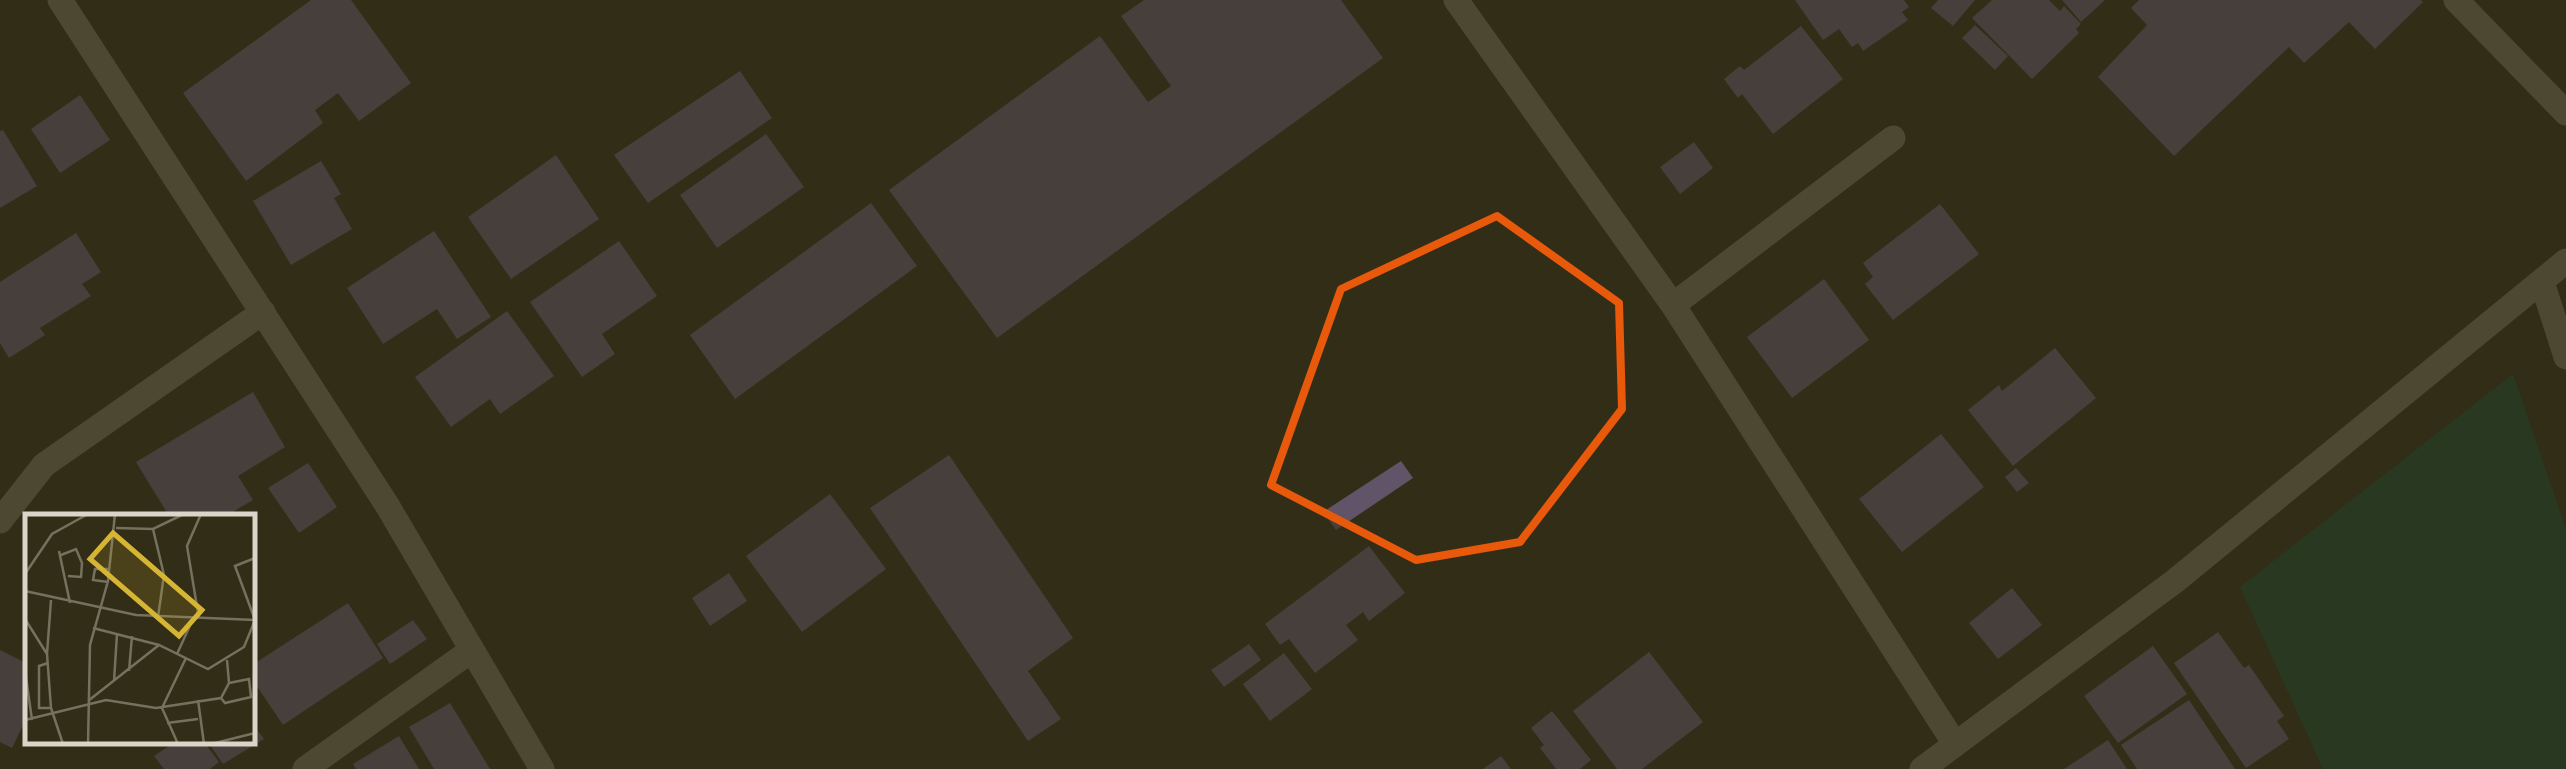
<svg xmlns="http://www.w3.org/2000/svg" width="2566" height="769" font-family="Jost,sans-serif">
  <rect width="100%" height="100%" fill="#322d17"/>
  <path fill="#20452c" d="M2513,374L2566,529V769H2323L2240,587Z"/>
  <path fill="#615468" d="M311,0H351L411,83L359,121L338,93L315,110L323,123L246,181L183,93Z
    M1144,0H1341L1383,58L997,338L889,190L1100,36L1148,102L1171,86L1121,16Z
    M1795,0H1904L1909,7L1902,12L1908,20L1863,51L1858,43L1852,47L1839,29L1823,40Z
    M1938,0H1975L1953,26L1931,8Z
    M1992,0H2049L2060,11L2064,6L2081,24L2076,29L2079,33L2032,79L1972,18Z
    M2062,0H2105L2081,22Z
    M2139,0H2421L2423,2L2375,49L2349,22L2304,63L2289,47L2174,156L2098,77L2147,25L2131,8Z
    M1975,25L2008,56L1995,70L1962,38Z
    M1801,26L1843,79L1773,134L1742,94L1738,98L1724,79L1740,66L1744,70Z
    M740,71L772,118L648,203L614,155Z
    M80,95L110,140L60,173L31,129Z
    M3,130L37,186L0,208V131Z
    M766,134L804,187L717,248L680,195Z
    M1694,142L1713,168L1680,194L1660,167Z
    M556,155L599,219L511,279L468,217Z
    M321,161L341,194L334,198L352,229L291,265L253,201Z
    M871,203L917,266L735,399L690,335Z
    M1940,204L1979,254L1893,320L1865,284L1873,277L1863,263Z
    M434,231L491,317L457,339L437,309L383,344L347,288Z
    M76,233L101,272L82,284L91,296L40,328L45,335L9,358L0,343V282Z
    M619,241L657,296L602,334L615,354L582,377L530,302Z
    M1824,279L1869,340L1792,398L1747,337Z
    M507,311L554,376L500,414L490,399L451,427L415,377Z
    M2055,348L2096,398L2013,466L1968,410L1999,385L2002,391Z
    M253,392L285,447L238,476L253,500L226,516H169L136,462Z
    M1941,434L1984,487L1902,552L1859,499Z
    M949,455L1073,638L1028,671L1061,719L1028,741L870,508Z
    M1401,461L1413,478L1336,530L1323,512Z
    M308,463L337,507L299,533L268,488Z
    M2016,468L2029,483L2017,492L2005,477Z
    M830,494L886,569L802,632L746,556Z
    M1369,546L1405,593L1369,621L1363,612L1346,625L1358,640L1315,673L1289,639L1280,645L1265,624Z
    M729,573L747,601L710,626L692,598Z
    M2012,588L2042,625L1998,659L1969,623Z
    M348,603L383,658L283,725L252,679V665Z
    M413,620L427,639L390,664L377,644Z
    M2218,632L2244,668L2249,665L2284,716L2277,721L2289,739L2246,768L2174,663Z
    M1249,644L1261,660L1224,687L1211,670Z
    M2153,646L2187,694L2118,743L2084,696Z
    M0,650L28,664V715L12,748L0,742Z
    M1649,652L1703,722L1642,769H1617L1573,711Z
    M1284,653L1312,689L1270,721L1243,684Z
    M2189,700L2235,769H2137L2121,745Z
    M450,703L490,769H434L409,727Z
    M1552,711L1591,760L1580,769H1556L1540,748L1544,745L1531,728Z
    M252,723L264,739L223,764L208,742H252Z
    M399,736L419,769H356L353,764Z
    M2108,740L2127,769H2064Z
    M175,742H204L219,762L210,769H164L154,756Z
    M1501,756L1511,769H1483Z"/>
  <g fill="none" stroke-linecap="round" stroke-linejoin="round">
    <path stroke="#6f6951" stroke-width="25" d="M305,769L472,650"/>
    <path stroke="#6f6951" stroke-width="25" d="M1456,0L1673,305L1955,744
      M2456,0L2566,113
      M2542,282L2566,357
      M1673,305L1893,138
      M0,521L44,465L263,312"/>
    <path stroke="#6f6951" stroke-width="25" d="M60,0L387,505L542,769
      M1922,769L2175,581L2566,261"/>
  </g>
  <path d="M0 0H2566V769H0ZM1497,216L1619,303L1622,409L1520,542L1416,560L1271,485L1341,289Z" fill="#322d17" fill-opacity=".55" fill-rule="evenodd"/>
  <path fill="none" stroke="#e8590c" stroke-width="8" stroke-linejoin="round" d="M1497,216L1619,303L1622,409L1520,542L1416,560L1271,485L1341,289Z"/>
  <g transform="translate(25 514)">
    <rect width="230" height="230" fill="#322d17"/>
    <path fill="none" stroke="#75715e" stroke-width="2.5" d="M91,14L128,15L159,0M128,15L139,61L133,103M34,37L45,89M36,41L51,35L57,49L56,63L43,62M0,60L27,20L63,0M83,68L68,66L70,55H85M0,77L111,101L230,106M0,105L22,140L26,194L38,230M174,105L162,32L176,0M68,114L134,131M22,140L26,86M152,140L168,105M23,149L14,152V194H26M0,156L7,206M104,157L107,122M89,167L92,120M196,184L200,189L226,183L224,165L204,169M173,186L179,230M63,187L134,131L183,155L219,133L230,106L210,52L230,44M0,206L81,186L131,194L196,184L204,169L202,146M142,209L173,205M63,230L65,131L83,67L90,0M153,230L137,194L161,144M186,230L230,219"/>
    <path fill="#d6b534" fill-opacity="0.15" stroke="#d6b534" stroke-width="5" d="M88,19L177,96L154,122L65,45Z"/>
    <rect width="230" height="230" fill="none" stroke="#d9d6c9" stroke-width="5"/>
  </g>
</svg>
